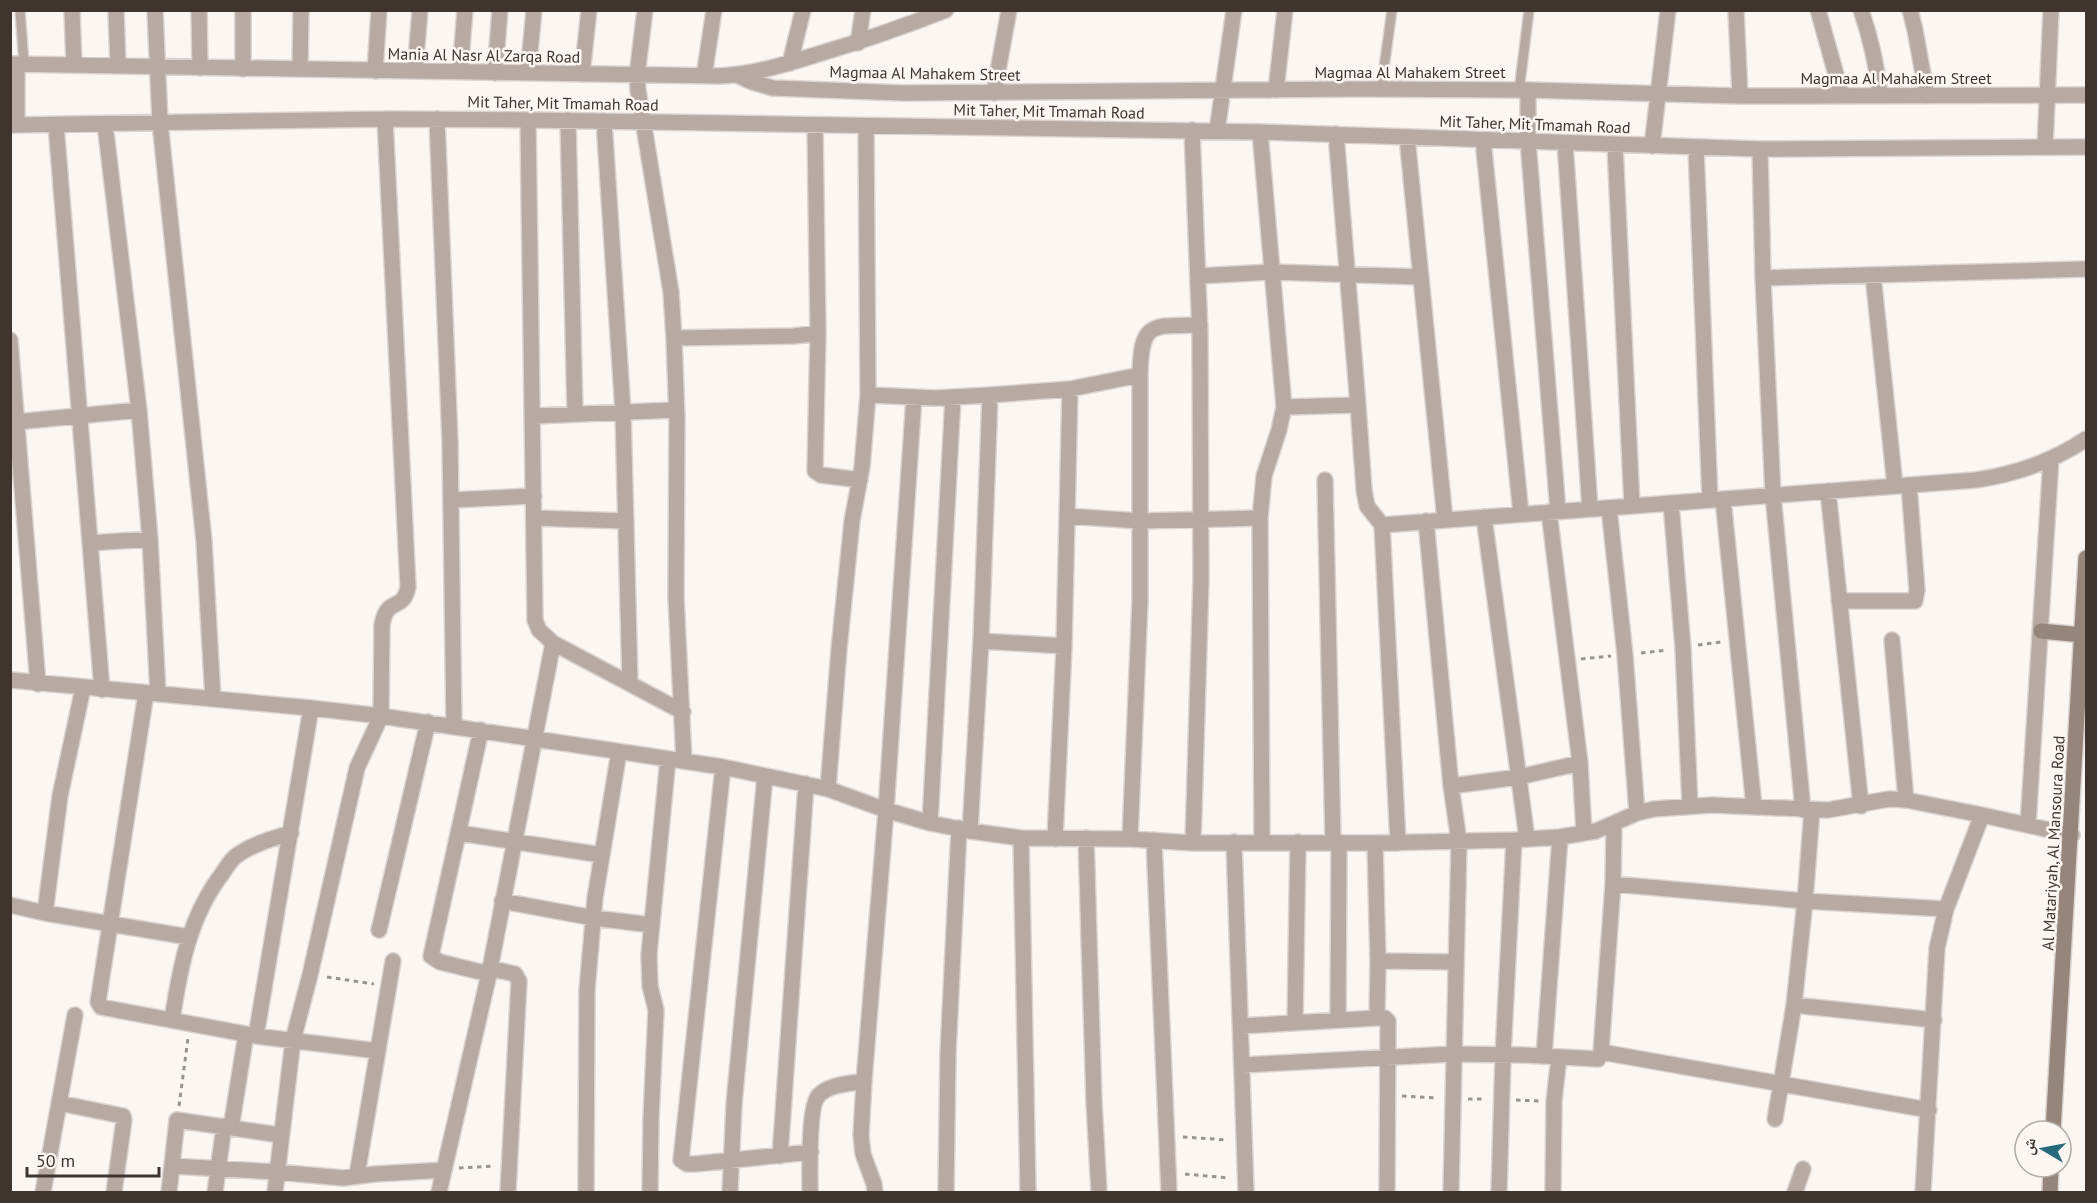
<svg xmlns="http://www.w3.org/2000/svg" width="2097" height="1203" font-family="'PT Sans','Noto Naskh Arabic',sans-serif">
  <rect width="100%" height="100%" fill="#fcf6f3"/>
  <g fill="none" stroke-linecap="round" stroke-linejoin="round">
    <g stroke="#dad3d0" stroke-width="12">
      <path id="lane" d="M20,10L24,64
        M1381,89L1392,10
        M1519,91L1529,10"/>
    </g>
    <g stroke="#dad3d0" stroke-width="18">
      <path id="street" d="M72,10L74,65
        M116,10L118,66
        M155,10L160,123L204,541L213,699
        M199,10L200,68
        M645,10L637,75L638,90L671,292L674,338L677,419L676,597L684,761
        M1736,10L1740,96
        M1818,10L1842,96
        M1861,10C1871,39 1877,66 1880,96
        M1910,10L1915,30L1927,96
        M858,43L863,10
        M790,63L803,10
        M10,64L720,76C753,74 784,65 815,55C859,42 903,27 946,10
        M17,64V125
        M243,69V10
        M300,69L301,10
        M375,71L379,10
        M415,71L420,10
        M460,72L465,10
        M495,73L500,10
        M528,73L534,10
        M582,74L589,10
        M737,75L752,82L773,88L903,93L1358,89L1528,90L1740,96L2086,95
        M704,76L714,10
        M1276,90L1285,10
        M1528,90V141L1558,511
        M994,93L1009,10
        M437,119L450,441L454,726
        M528,120L535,620L539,630L553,643L683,712
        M568,120L575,414
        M604,121L623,412L630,683
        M105,124L139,410L150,539L158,694
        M10,125L385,119L528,120L1260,132L1760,149L2086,147
        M56,125L102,690
        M815,125L818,333
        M1192,130L1200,335L1201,580L1193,843
        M1217,131L1234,10
        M1260,132L1284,407L1279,430L1264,476L1260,518L1262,842
        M1407,137L1445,520
        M1483,140L1521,514
        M1565,143L1590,509
        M1615,145L1632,506
        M1652,146L1668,10
        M1696,147L1710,500
        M2045,147L2051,10
        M1760,149L1763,278L1773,495L1803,810
        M1873,275L1895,486
        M1198,276L1272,272L1421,277
        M1763,278L2086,269
        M674,338L794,336L818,333L815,471L821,475L860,480
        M10,340L38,684
        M868,395L936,398L990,395L1070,389L1140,375C1141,321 1151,326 1200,325
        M1358,405L1364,490L1367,506L1382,525L1398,843
        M1284,407L1358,405L1336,134
        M533,416L675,410
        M16,422L139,410
        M1325,480L1333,842
        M1828,491L1861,806
        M1723,499L1754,807
        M451,500L534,496
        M1671,503L1683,648L1690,805
        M1609,508L1625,655L1637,813
        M1549,512L1580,763L1584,833
        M1067,516L1140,521L1260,518
        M1484,517L1527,839
        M534,518L626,521
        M1426,521L1451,786L1459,841L1451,1192
        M1382,525L1976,480C2016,474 2052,462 2086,439
        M90,543L150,539
        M1839,601H1915L1917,590L1909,485
        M1892,640L1906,800
        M981,641L1064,646
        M10,680L311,708L381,716L723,767L828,789L886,810L930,823L970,831L1021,838L1130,839L1193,843H1375L1514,840L1560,837L1596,831L1637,813L1654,809L1712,805L1828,810L1889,799L1906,800L1982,815L2072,835
        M146,693L98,1002L101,1007L256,1036L378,1051
        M481,730L431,956L440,962L489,974
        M723,767L681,1160L687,1164H695L811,1152
        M1451,786L1519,777L1580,763
        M828,789L839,649L852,521L862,467L868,395L866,126
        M930,823L953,397
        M2028,825L2051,459
        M970,831L981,641L990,395
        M459,833L602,855
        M1021,838L1028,1192
        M1086,838L1094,1102L1099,1192
        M1055,839L1064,646L1070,389
        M1130,839L1140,600V375
        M1154,840L1169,1192
        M1234,842L1246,1192
        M1375,843L1378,961L1377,1018H1385L1388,1021L1387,1192
        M1613,884L1805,901L1946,909
        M502,901L594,918L652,925
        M10,905L45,913L189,937
        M45,913L60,796L83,688
        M379,930L428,722
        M1378,961L1455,962
        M489,968L515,974L519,981L508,1192
        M1794,1005L1934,1020
        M172,1020C180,968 189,917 222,874C226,868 230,861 236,856C253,844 271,839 291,833
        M1338,1020L1339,842
        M1295,1023L1298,842
        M1241,1026L1377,1018
        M256,1036L311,708
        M1601,1052L1929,1110
        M1544,1056L1560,837
        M1242,1065L1453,1054L1522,1055L1598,1059L1601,1052L1613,884L1614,825
        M59,1103L123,1116L124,1120L114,1192
        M1775,1119L1794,1005L1805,901L1812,810
        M231,1128L246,1034
        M780,1156L806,784
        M172,1166L277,1172L343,1178L375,1174L444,1170
        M357,1175L393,961
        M43,1192L75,1015
        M169,1192L177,1120L280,1135
        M215,1192L224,1126
        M275,1192L293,1040L310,975L357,768L381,716L382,625C387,595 403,613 408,587L385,119
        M439,1192L489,974L553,643
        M586,1192L587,990L595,898L619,752
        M650,1192L651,1119L656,1010L650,986L649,954L668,759
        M730,1192L734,1104L765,776
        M810,1192C810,1174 808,1105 819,1095C830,1084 849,1084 864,1081
        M875,1192L874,1184L863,1154L861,1135L864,1081L886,810L914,397
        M946,1192L948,1053L959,828
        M1499,1192L1503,1055L1514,840
        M1553,1192L1554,1101L1559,1057
        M1795,1192L1803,1169
        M1923,1192L1937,948L1946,909L1982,815"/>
    </g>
    <g stroke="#dad3d0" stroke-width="18">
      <path id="secondary" d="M2041,631L2082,635
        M2053,1131L2086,558
        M2050,1192L2051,1167"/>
    </g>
    <path stroke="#9b938e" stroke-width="3" stroke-dasharray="4.5 4.5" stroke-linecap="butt" d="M1698,645L1721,642
      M1641,653L1667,650
      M1581,659L1611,656
      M327,977L374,984
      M1402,1096L1437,1098
      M1468,1099H1485
      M1516,1100L1539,1101
      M179,1106L188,1038
      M1183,1137L1228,1140
      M459,1168L495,1166
      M1185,1174L1229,1178"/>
    <use href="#lane" stroke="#b6aaa3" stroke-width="9"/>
    <use href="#street" stroke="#b6aaa3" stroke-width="15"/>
    <use href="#secondary" stroke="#96857b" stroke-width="15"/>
  </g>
  <g text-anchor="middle" stroke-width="5" stroke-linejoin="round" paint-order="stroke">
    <g font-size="16" fill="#3f352e" stroke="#fcf6f3">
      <text transform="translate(484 55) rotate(1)" y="6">Mania Al Nasr Al Zarqa Road</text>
      <text x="1410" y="78">Magmaa Al Mahakem Street</text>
      <text transform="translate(925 73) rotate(1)" y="6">Magmaa Al Mahakem Street</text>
      <text x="1896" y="84">Magmaa Al Mahakem Street</text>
      <text transform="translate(563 103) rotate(1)" y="6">Mit Taher, Mit Tmamah Road</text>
      <text transform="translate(1049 111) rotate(1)" y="6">Mit Taher, Mit Tmamah Road</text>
      <text transform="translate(1535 124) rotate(2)" y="6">Mit Taher, Mit Tmamah Road</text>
      <text transform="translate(2053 843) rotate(-87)" y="6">Al Matariyah, Al Mansoura Road</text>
    </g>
  </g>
  <rect width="2097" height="1203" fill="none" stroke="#3f352e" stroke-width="24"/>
  <g transform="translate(2043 1149) rotate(280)"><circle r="28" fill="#fcf6f3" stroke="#b0a9a4" stroke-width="1.5"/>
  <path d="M0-4.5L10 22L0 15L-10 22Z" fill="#266a7b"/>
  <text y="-9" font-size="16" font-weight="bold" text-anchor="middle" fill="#3f352e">ش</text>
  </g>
  <path d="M27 1167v9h132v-9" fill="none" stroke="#3f352e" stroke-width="3"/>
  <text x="36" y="1167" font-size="18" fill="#3f352e" stroke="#fcf6f3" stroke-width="4.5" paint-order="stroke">50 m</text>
</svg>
